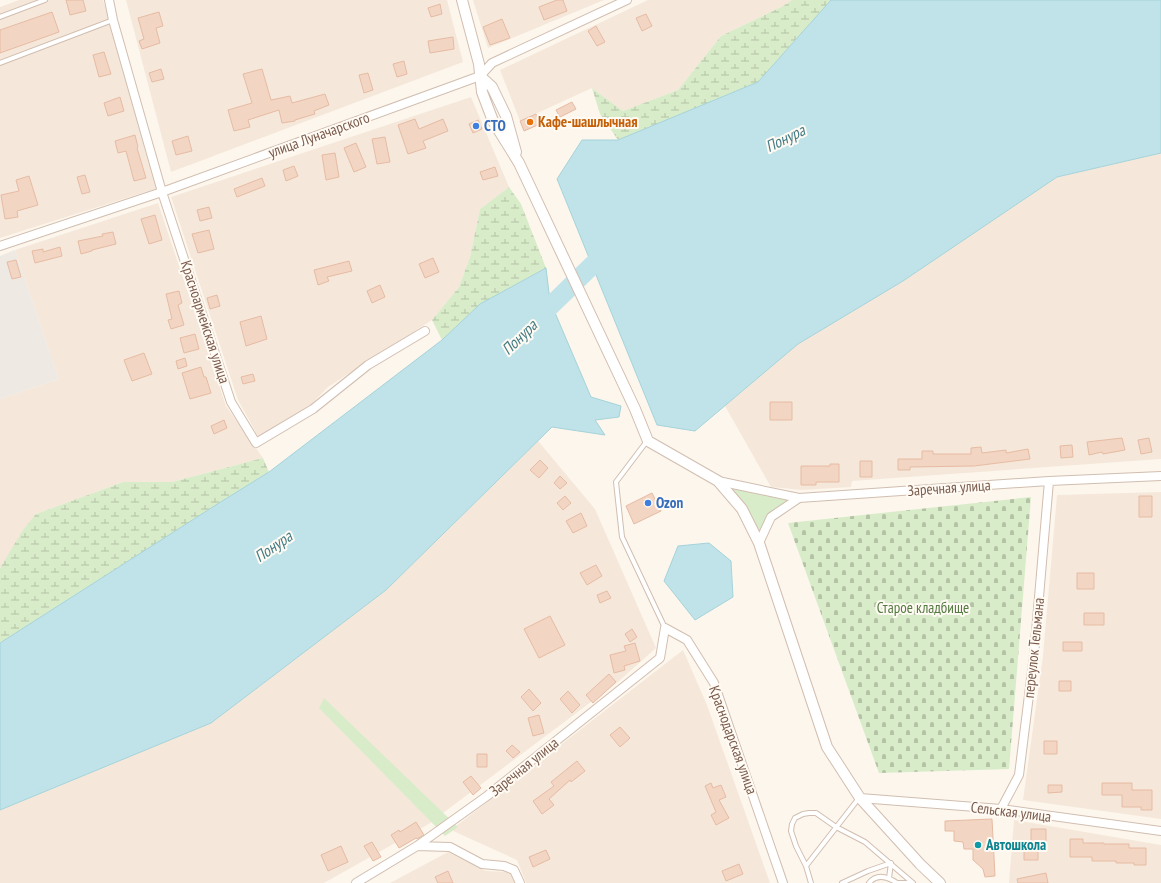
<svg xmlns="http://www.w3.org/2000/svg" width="1161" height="883" font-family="'PT Sans Narrow',sans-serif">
  <defs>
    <pattern id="wetland-marsh" width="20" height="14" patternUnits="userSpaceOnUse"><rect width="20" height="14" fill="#d8ecc9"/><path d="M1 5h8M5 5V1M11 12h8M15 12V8" fill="none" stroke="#b4c2a5"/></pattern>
    <pattern id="cemetery-stones" width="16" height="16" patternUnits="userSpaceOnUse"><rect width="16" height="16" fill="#d8ecc9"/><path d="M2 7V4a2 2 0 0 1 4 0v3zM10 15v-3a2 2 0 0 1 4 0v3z" fill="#b4c2a5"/></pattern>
  </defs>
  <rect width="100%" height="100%" fill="#fdf6ec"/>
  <path fill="#f5e8da" d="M19,0H103L161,187L0,238V7Z
    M126,0H447L463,62L171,172Z
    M473,0H604L488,48Z
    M648,0H792L783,6L721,36L678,90L623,111L592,88L520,121L500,70Z
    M471,97L509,187L480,209L470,257L459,287L432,320L328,387L304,412L259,438L238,400L171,197Z
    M1161,153V459L852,481L851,487L802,490L771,487L725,406L798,344L903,281L1057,177Z
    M158,203L226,406L263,458L172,482H123L36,514L0,568V399L59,379L15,250Z
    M538,441L595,509L656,648L619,681L427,825L324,883H0V810L211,723L386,590Z
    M1161,492V819L1023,800L1043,656L1057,495Z
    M683,650L707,705L770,883H526L517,860L451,830Z
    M1014,820L1161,845V883H1009Z
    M448,852L486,871L510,872L515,883H390Z"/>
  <path fill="#efe9e4" d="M15,250L59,379L0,399V256Z"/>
  <path fill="#d8ecc9" d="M718,481L799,498L771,517L759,543Z
    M324,698L458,827L445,836L319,708Z"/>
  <path fill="url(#wetland-marsh)" d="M792,0H831L758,82L618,140L600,114L592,88L623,111L678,90L721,36L783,6Z
    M509,187L521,204L546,268L480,304L442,340L432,320L459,287L470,257L480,209Z
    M263,458L269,472L219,503L0,643V568L23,530L36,514L123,482H172Z"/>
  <path fill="url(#cemetery-stones)" d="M1031,497L1009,769L879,773L788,523Z"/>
  <path fill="#bfe3e8" stroke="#a5d3da" d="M831,0H1161V153L1057,177L903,281L798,344L695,431L657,425L557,179L582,140H618L758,82Z
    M546,268L550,301L591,397L621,406L619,417L595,420L605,435L552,427L386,590L211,723L0,810V643L219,503L269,472L442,340L480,304Z
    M709,543L731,561L733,597L695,620L664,581L678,546Z"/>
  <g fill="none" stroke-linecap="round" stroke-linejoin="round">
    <path stroke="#bfe3e8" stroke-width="19" d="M533,323L611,247"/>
  </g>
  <path fill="#f3d5c3" stroke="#e6bba3" d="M66,0H83L86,11L70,15Z
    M557,0H563L567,11L544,20L539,7Z
    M440,4L442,14L431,17L428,8Z
    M52,12L59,32L0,53V30Z
    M159,12L163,26L156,28L160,43L142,49L139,41L144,39L138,18Z
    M646,14L652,26L642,31L636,18Z
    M502,19L510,38L490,45L483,27Z
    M596,26L605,42L597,46L588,31Z
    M453,37L454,49L430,53L428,41Z
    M104,52L111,74L99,77L93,55Z
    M404,61L407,74L397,77L393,64Z
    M161,69L164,79L152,82L149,73Z
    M262,69L271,100L290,96L292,103L325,94L329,105L314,111L315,114L295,120V121L282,123L279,110L248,120L250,127L234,131L228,110L252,103L243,74Z
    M368,73L373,90L364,93L359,75Z
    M120,97L124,111L108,116L104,103Z
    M572,102L576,109L560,117L556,110Z
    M536,114L540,124L524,131L520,121Z
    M415,119L419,129L443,119L448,131L423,141L426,148L408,154L398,125Z
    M478,120L482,129L473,133L469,124Z
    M135,135L138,147L137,148L146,178L134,181L126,151L118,153L115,141Z
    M188,136L192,151L176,155L172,141Z
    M385,137L390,162L377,164L372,139Z
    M356,143L366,167L354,172L344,148Z
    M335,153L339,177L326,180L322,155Z
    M294,166L298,176L286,181L283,170Z
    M495,167L498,176L483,180L480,172Z
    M85,175L90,192L82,194L77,177Z
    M29,176L38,205L17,211L18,217L5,219L1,195L19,191L16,180Z
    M262,178L265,186L237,197L234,189Z
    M209,207L212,218L200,221L197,210Z
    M155,215L162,240L149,244L141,219Z
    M209,230L214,249L198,253L192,234Z
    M113,232L116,244L92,250V251L81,254L78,241L103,236L102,234Z
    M60,247L62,256L35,263L32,251L43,249V252Z
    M433,258L439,272L425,278L419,264Z
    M16,260L21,277L12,279L7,262Z
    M349,261L352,271L327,277L329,281L318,285L314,270Z
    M380,285L385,297L372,303L367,291Z
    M179,291L182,303L178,305L184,325L171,329L168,320L172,319L166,294Z
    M217,295L220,306L210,309L207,298Z
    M261,316L267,339L246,346L240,322Z
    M195,334L199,349L184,353L180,338Z
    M144,353L152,374L132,381L124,360Z
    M185,358L187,366L178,369L176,361Z
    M201,367L204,377H206L211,393L190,399L182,373Z
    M253,374L255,381L243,384L241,377Z
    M770,402H792V420H770Z
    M224,420L227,428L214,434L211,426Z
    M1122,438L1125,450L1103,454L1102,452L1089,455L1087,442Z
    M1149,438L1152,452L1141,454L1138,440Z
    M1072,445L1073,457L1061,458L1060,446Z
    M981,447L982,453L1006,450V453L1028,449L1030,459L974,466L910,467V470H898V459H922V451H933V454H971V448Z
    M540,460L548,468L539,478L530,470Z
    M860,461H872V477H860Z
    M830,464H839V482H816V485H801V466H830Z
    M560,476L567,483L560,489L554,483Z
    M652,493L661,511L634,524L626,506Z
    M565,496L571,503L563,510L557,503Z
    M1139,496H1152V517H1139Z
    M581,513L587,526L573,533L566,521Z
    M596,565L602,576L587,585L580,573Z
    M1077,573H1094V589H1077Z
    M607,591L611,598L600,603L597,595Z
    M1084,613H1104V625H1084Z
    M550,616L565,645L539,658L524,629Z
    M632,629L637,637L630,642L625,634Z
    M1063,642H1082V651H1063Z
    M635,643L640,661L624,666L625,670L614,673L610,655L626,651L624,646Z
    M609,674L616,682L593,703L586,695Z
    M1059,681H1071V691H1059Z
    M529,689L541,703L533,711L521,697Z
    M568,691L580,705L572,713L560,699Z
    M539,715L544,733L533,736L528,718Z
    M620,727L630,738L620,747L610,735Z
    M1044,741H1057V754H1044Z
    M512,745L520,752L513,758L506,751Z
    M477,754H487V767H477Z
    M577,761L585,771L571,782L570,780L549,799L554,805L542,814L533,801L554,786L551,782Z
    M471,776L481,788L473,795L463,782Z
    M711,783L713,788L721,785L726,797L719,800L729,818L716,825L711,815L716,812L705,786Z
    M1102,783H1132V790H1152V810H1141V807H1122V795H1102Z
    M1048,785H1062V792L1048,793Z
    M992,819L995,876L985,877L983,869L973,860V849H964L963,842L954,841V831H945V821Z
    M416,822L424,835L417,839L416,838L399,848L391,835L399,830L400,832Z
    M1031,829H1046V844H1031Z
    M1070,839H1083V843H1104V844H1129V848H1146V865H1134V863H1116V861H1092V857H1070Z
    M372,842L381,857L373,861L364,846Z
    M341,846L348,862L328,871L321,855Z
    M546,850L550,859L533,867L529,857Z
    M1024,851H1038V860H1024Z
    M739,864L743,874L726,881L722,871Z
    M448,871L453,883H438L435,877Z
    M1046,873L1048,883H1018L1017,879Z"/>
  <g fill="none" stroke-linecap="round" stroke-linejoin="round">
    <g stroke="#d1beb0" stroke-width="6">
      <path id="service" d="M0,17L45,0
        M0,63L113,20
        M647,441L616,482L622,537L665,628
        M806,866L859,798
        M811,883L806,866L796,846L791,831L792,824L795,818L803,814L809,813H816L836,827L865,842L913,883
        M842,883L868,871L891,863L889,878
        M869,883C877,873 888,877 897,883
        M897,883H912"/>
    </g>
    <g stroke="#d1beb0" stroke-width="10">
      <path id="minor" d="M109,0L113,20L162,192L231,402L256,443L313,409L368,365L425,331
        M0,246L162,192L480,76L492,63L627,0
        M718,481L799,498
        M759,543L771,517L799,498L1049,481L1161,476
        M860,798L1001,809L1161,831
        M1001,809L1019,775L1034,655L1049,481
        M417,846L450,847L482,864L504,866L514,870L520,883
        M356,883L417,846L487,796L660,658L665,628L687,640L714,683L783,883"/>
    </g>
    <g stroke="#d1beb0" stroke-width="12">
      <path id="tertiary" d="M462,0L479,64L482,92L493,121L519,163L635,409L648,441L718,481L742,509L759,543L827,747L860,798L920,864L940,883
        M480,76L492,87L506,116L516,152"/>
    </g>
    <use href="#service" stroke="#fff" stroke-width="4"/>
    <use href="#minor" stroke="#fff" stroke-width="8"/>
    <use href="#tertiary" stroke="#fff" stroke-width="10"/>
  </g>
  <circle fill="#e8710a" stroke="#fffaf3" stroke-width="1.5" cx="530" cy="122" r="4"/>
  <g fill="#3f7fe0" stroke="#fffaf3" stroke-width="1.5">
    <circle cx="476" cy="126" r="4"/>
    <circle cx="648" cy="503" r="4"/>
  </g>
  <circle fill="#0f9aa8" stroke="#fffaf3" stroke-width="1.5" cx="978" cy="845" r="4"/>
  <g text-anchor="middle" stroke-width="4" stroke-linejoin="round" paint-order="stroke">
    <g font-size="15" font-weight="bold" fill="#c56008" stroke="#fffaf3" text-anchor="start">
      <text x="538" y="127">Кафе-шашлычная</text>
    </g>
    <g font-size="15" font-weight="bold" fill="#366cbe" stroke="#fffaf3" text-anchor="start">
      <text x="484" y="131">СТО</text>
      <text x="656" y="508">Ozon</text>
    </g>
    <g font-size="15" fill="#7a5c4d" stroke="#fffaf3">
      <text transform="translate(319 135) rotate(-20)" y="5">улица Луначарского</text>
      <text transform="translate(205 322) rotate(72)" y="5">Красноармейская улица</text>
      <text transform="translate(949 488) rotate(-4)" y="5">Заречная улица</text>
      <text transform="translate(1034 648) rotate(-84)" y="5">переулок Тельмана</text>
      <text transform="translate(733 740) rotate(70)" y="5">Краснодарская улица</text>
      <text transform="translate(524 767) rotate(-39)" y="5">Заречная улица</text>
      <text transform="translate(1011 812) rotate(7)" y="5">Сельская улица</text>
    </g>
    <g font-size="15" fill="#537a41" stroke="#fffaf3">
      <text x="923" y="613">Старое кладбище</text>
    </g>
    <g font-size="15" font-weight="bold" fill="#0d838f" stroke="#fffaf3" text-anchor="start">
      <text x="986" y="850">Автошкола</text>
    </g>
    <g font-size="16" font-style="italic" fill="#437c86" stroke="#fffaf3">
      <text transform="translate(785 138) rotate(-26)" y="6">Понура</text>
      <text transform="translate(519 337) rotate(-44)" y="6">Понура</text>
      <text transform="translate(273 546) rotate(-35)" y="6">Понура</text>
    </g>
  </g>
</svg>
